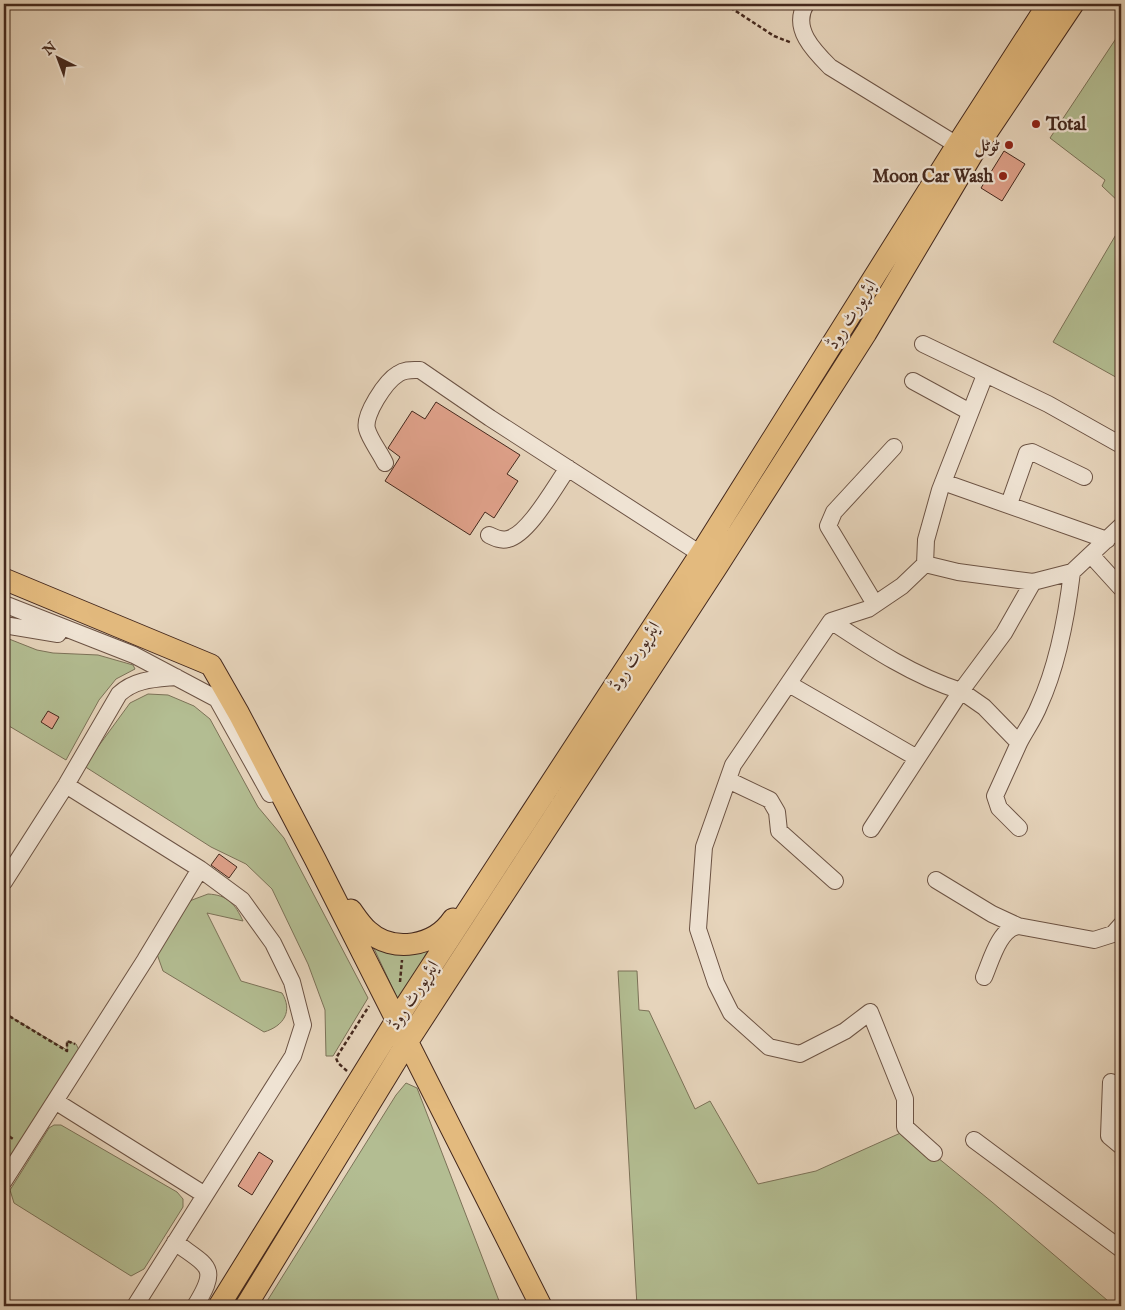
<svg xmlns="http://www.w3.org/2000/svg" width="1125" height="1310" font-family="'IM FELL English',Amiri,serif">
  <rect width="100%" height="100%" fill="#e6d4bb"/>
  <filter id="stains"><feTurbulence type="fractalNoise" baseFrequency=".004" numOctaves="4"/><feColorMatrix values="0 0 0 0 .2 0 0 0 0 .09 0 0 0 0 .02 0 0 0 .5 -.17"/></filter>
  <radialGradient id="worn" r=".72"><stop offset=".6" stop-color="#630" stop-opacity="0"/><stop offset="1" stop-color="#630" stop-opacity=".3"/></radialGradient>
  <path fill="#b3bd92" stroke="#7c7258" d="M1121,31V204L1102,186L1105,180L1050,138Z
    M1121,226V380L1053,342Z
    M4,637L37,650L53,653L98,655L133,665L135,669L116,679L99,700L66,760L4,723Z
    M148,694L168,695L194,706L210,719L258,807L284,838L368,998L333,1056H326L325,1010L308,964L272,889L246,864L211,847L84,766L130,703Z
    M208,894C228,895 235,904 243,921L207,913L241,981L282,993C293,1011 284,1026 264,1032L163,971L157,954L186,906L192,900Z
    M371,942L431,945L399,1002Z
    M618,971H637L639,1010L649,1011L695,1109L710,1101L758,1184L816,1171L905,1131L992,1202L1114,1306H637Z
    M4,1013L67,1050V1041L76,1044L79,1050L4,1169Z
    M406,1083L417,1088L501,1306H264L396,1095Z
    M54,1125H61L177,1192L183,1199V1207L144,1269L131,1276L14,1203L10,1190L49,1128Z"/>
  <path fill="#dfa18a" stroke="#44281d" d="M1004,151L1025,164L1002,201L981,188Z
    M436,402L520,455L507,474L518,481L494,518L485,512L470,535L385,481L400,457L388,448L412,411L425,419Z
    M48,711L59,717L52,729L41,722Z
    M219,854L237,867L229,878L211,865Z
    M259,1152L273,1161L252,1195L238,1186Z"/>
  <g fill="none" stroke-linecap="round" stroke-linejoin="round">
    <g stroke="#6c5344" stroke-width="18">
      <path id="minor" d="M806,4C791,28 814,51 830,67L957,145
        M923,344L1048,404L1121,445
        M985,375L940,490L926,540L925,564L958,572L1033,582L1072,572L1121,526
        M913,381L970,412
        M385,463C380,452 370,440 367,429C363,415 386,381 398,374C405,369 412,370 420,370L490,418L710,560
        M943,482L1107,540
        M1009,504L1027,453L1032,452L1084,477
        M489,535C495,538 501,541 508,539C529,534 555,486 568,468
        M1091,555L1121,588
        M925,564L902,586L868,609L831,621C873,649 914,676 961,691L1004,633L1033,582
        M4,604L134,655L217,699L270,794
        M875,604L828,526L834,512L894,447
        M831,621L733,765L704,847L698,929L716,983L731,1013L769,1047L800,1054L845,1031L870,1012L905,1099V1127L934,1153
        M4,625L58,634
        M789,684L917,758
        M1019,743L995,796L999,808L1019,828
        M728,780L770,800L777,812L779,831L835,881
        M66,785L200,869
        M871,829L961,691L984,707L1019,743C1025,731 1034,719 1039,706C1057,667 1067,614 1072,572
        M936,880L992,914L1018,926
        M4,882L66,785L119,694C135,679 155,679 176,677
        M984,977C991,961 999,929 1018,926L1094,940L1113,934L1121,925
        M1111,1082L1109,1136L1121,1146
        M55,1101L205,1195
        M974,1140L1121,1249
        M4,1181L145,960L200,869L242,900L273,943L292,982L303,1025L293,1056L135,1306
        M175,1242C208,1267 220,1266 195,1306"/>
    </g>
    <g stroke="#44281d" stroke-width="23">
      <path id="major" d="M4,579L211,665L239,714L315,859L541,1306
        M351,910C356,917 361,925 368,931C393,954 435,946 453,919
        M219,1306L397,1019L701,553L957,145L1048,4
        M246,1306L408,1041L718,565L866,333L973,153L1073,4"/>
    </g>
    <path stroke="#44281d" stroke-width="2.5" stroke-dasharray="4 2.5" stroke-linecap="butt" d="M725,4L774,36L792,43
      M400,982L402,960
      M4,1013L67,1051V1041L75,1044
      M347,1071L338,1063L336,1058L369,1006
      M4,1133L13,1139"/>
    <use href="#minor" stroke="#efe3d3" stroke-width="16"/>
    <use href="#major" stroke="#e3ba7e" stroke-width="21"/>
  </g>
  <g fill="#8f2418" stroke="#efe3d3" stroke-width="2">
    <circle cx="1036" cy="124" r="5"/>
    <circle cx="1009" cy="145" r="5"/>
    <circle cx="1003" cy="176" r="5"/>
  </g>
  <g text-anchor="middle" stroke-width="4.5" stroke-linejoin="round" paint-order="stroke">
    <g font-size="18" font-weight="bold" fill="#44281d" stroke="#efe3d3" text-anchor="end">
      <text x="1046" y="130" text-anchor="start">Total</text>
      <text x="999" y="151">ٹوٹل</text>
      <text x="993" y="182">Moon Car Wash</text>
    </g>
    <g font-size="18" fill="#44281d" stroke="#efe3d3">
      <text transform="translate(851 314) rotate(-58)" y="6">ایئرپورٹ روڈ</text>
      <text transform="translate(634 656) rotate(-57)" y="6">ایئرپورٹ روڈ</text>
      <text transform="translate(413 995) rotate(-57)" y="6">ایئرپورٹ روڈ</text>
    </g>
  </g>
  <rect width="1125" height="1310" fill="none" stroke="#e6d4bb" stroke-width="20"/>
  <rect x="5" y="5" width="1115" height="1300" fill="none" stroke="#44281d" stroke-width="2.5"/>
  <rect x="10" y="10" width="1105" height="1290" fill="none" stroke="#44281d"/>
  <g transform="translate(58 58) rotate(318)" stroke="#efe3d3" stroke-width="4" paint-order="stroke">
  <path d="M0-4L9 19L0 12L-9 19Z" fill="#44281d"/>
  <text y="-8" font-size="14" font-weight="bold" text-anchor="middle" fill="#44281d">N</text>
  </g>
  <rect width="100%" height="100%" filter="url(#stains)"/>
  <rect width="100%" height="100%" fill="url(#worn)"/>
</svg>
